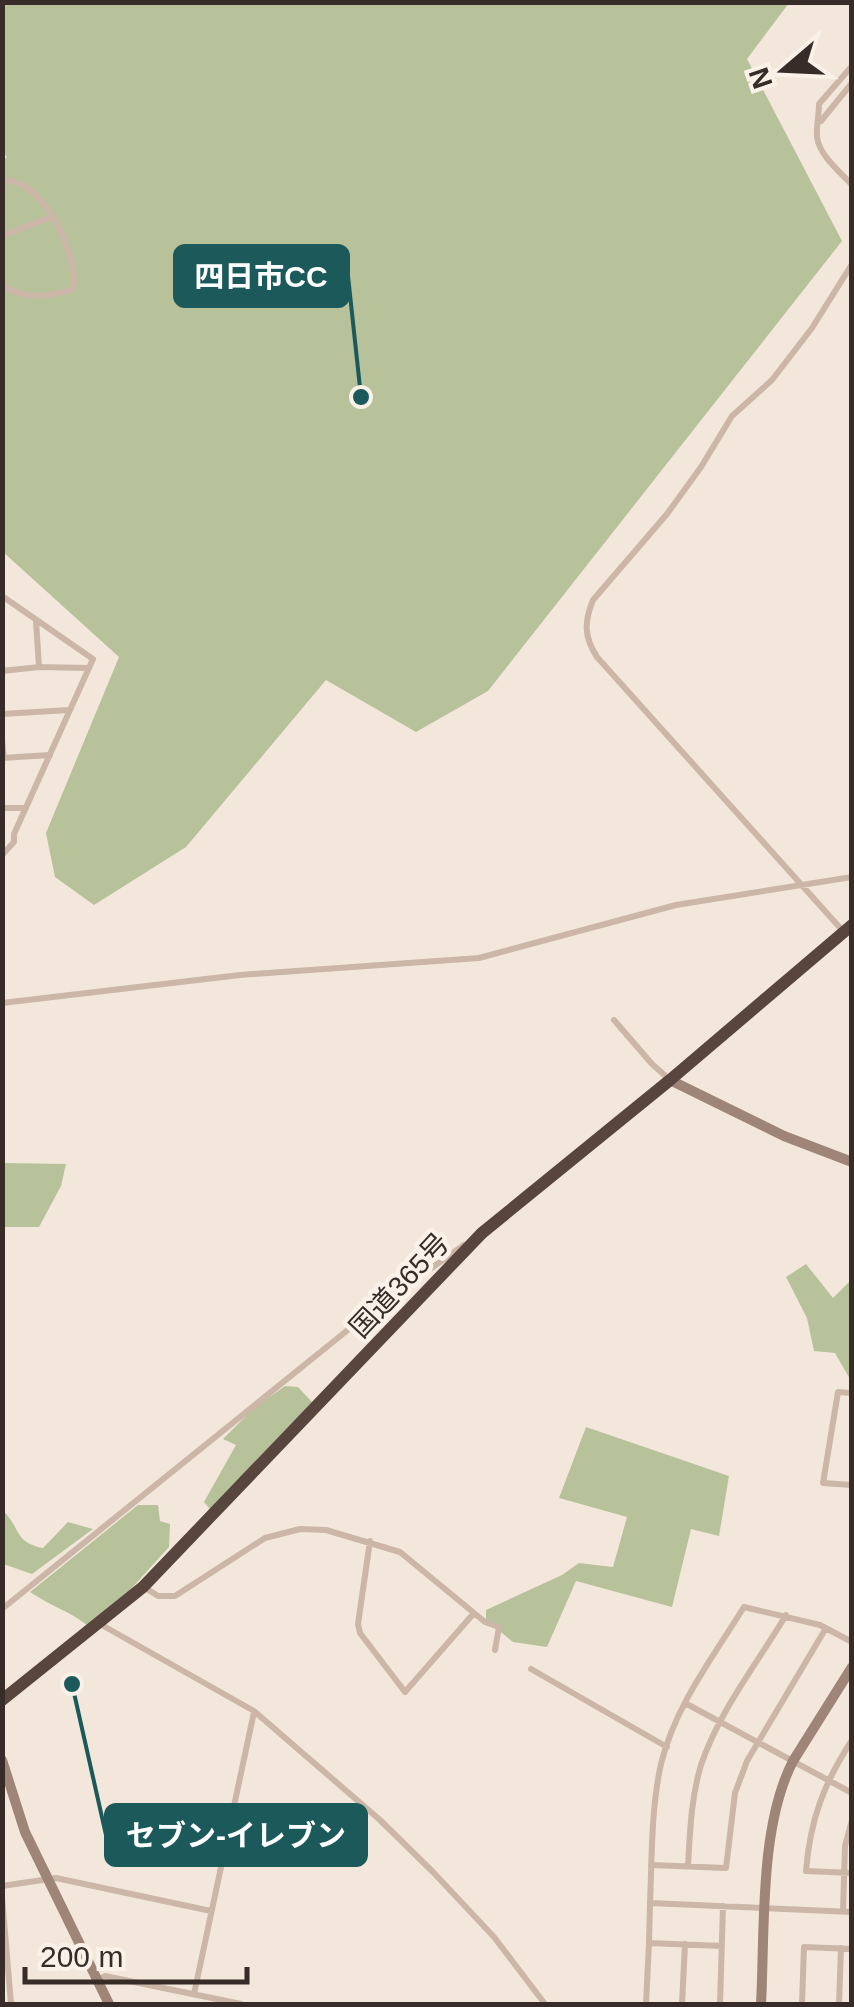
<svg xmlns="http://www.w3.org/2000/svg" width="854" height="2007" font-family="Helvetica,'Noto Sans JP',sans-serif">
  <rect width="100%" height="100%" fill="#f3e7db"/>
  <path fill="#b7c29b" d="M3,3H789L747,59L842,241L488,691L416,732L326,680L186,847L94,905L55,877L46,833L119,657L3,552L2,161L7,157L2,152Z
    M3,1163L66,1164L61,1186L39,1227H3Z
    M806,1264L833,1298L851,1280V1381L835,1353L814,1351L807,1318L786,1277Z
    M285,1386L298,1387L312,1402L210,1509L204,1502L236,1445L223,1439L254,1408Z
    M586,1427L729,1476L719,1536L691,1529L672,1607L576,1581L547,1647L513,1642L486,1620V1610L562,1575L579,1563L613,1567L627,1517L559,1498Z
    M138,1505H158L160,1521L170,1524L169,1547L130,1590L88,1626C70,1611 50,1606 30,1592Z
    M3,1511C21,1527 13,1542 43,1548L68,1522L93,1529L32,1574L3,1564Z"/>
  <g fill="none" stroke-linecap="round" stroke-linejoin="round">
    <path stroke="#cbb6a7" stroke-width="6" d="M852,66L819,104C819,116 816,127 817,137C819,155 840,172 852,185
      M821,121L852,83
      M2,181C42,175 80,257 73,289C52,297 20,300 2,284
      M2,236L51,217
      M2,596L93,659L14,834V842L2,855
      M36,621L39,667
      M2,671L39,667L88,668
      M2,714L69,710
      M2,741L4,758
      M2,758L50,755
      M2,808H26
      M842,930L597,657C584,637 584,622 593,600L667,514L701,467L732,416L772,380L812,328L852,264
      M2,1003L240,975L479,958L676,905L852,877
      M614,1020L652,1064L670,1080
      M852,1393L838,1392L823,1483L852,1485
      M370,1541L358,1624L360,1633L405,1692L474,1613
      M144,1587L158,1596H175L265,1538L300,1529L326,1530L400,1552L485,1622L499,1627L495,1650
      M2,1609L375,1308L464,1245
      M100,1624L254,1711L380,1820L433,1872L494,1937L545,2004
      M852,1642L820,1625L744,1607C713,1657 675,1706 661,1764C651,1809 652,1857 650,1903L852,1912
      M531,1669L667,1747
      M685,1703L852,1793
      M852,1740C824,1783 810,1820 806,1871L852,1873
      M651,1865L726,1868L735,1793L747,1761L826,1628
      M688,1866C690,1832 691,1798 701,1765C719,1711 757,1664 786,1615
      M2,1886L56,1878L211,1911
      M2,1897L11,2004
      M843,1911L845,1846L852,1820
      M649,1943L650,1903
      M98,1980L105,1976L241,2004
      M194,1994L254,1712
      M646,2004L649,1943L722,1946
      M682,2004L685,1944
      M720,2004L723,1906
      M802,2004L804,1947L852,1949
      M839,2004L841,1948"/>
    <path stroke="#9f8478" stroke-width="10" d="M670,1080L784,1136L852,1162
      M2,1760L25,1832L109,2004
      M761,2004C765,1930 759,1827 793,1761L852,1667"/>
    <path stroke="#58453e" stroke-width="12" d="M2,1700L143,1587L482,1233L670,1080L852,925"/>
  </g>
  <g text-anchor="middle" stroke-width="9" stroke-linejoin="round" paint-order="stroke">
    <g font-size="28" fill="#372c28" stroke="#faf1e8">
      <text transform="translate(399 1285) rotate(-47)" y="10">国道365号</text>
    </g>
  </g>
  <path fill="none" stroke="#1c595a" stroke-width="4" d="M361 397L348 276M72 1684L106 1835"/>
  <g fill="#1c595a" stroke="#faf1e8" stroke-width="4">
    <circle cx="361" cy="397" r="10"/>
    <circle cx="72" cy="1684" r="10"/>
  </g>
  <g fill="#1c595a" stroke="#1c595a" stroke-width="4">
    <rect x="175" y="246" width="173" height="60" rx="10"/>
    <rect x="106" y="1805" width="260" height="60" rx="10"/>
  </g>
  <g font-size="30" text-anchor="middle" font-weight="bold" fill="#fff">
    <text x="261" y="287">四日市CC</text>
    <text x="236" y="1846">セブン-イレブン</text>
  </g>
  <rect width="854" height="2007" fill="none" stroke="#372c28" stroke-width="10"/>
  <g transform="translate(784 70) rotate(251)" stroke="#faf1e8" stroke-width="8" paint-order="stroke">
  <path d="M0-8L18 38L0 25L-18 38Z" fill="#372c28"/>
  <text y="-15" font-size="28" font-weight="bold" text-anchor="middle" fill="#372c28">N</text>
  </g>
  <path d="M25 1967v15h222v-15" fill="none" stroke="#372c28" stroke-width="5"/>
  <text x="40" y="1967" font-size="30" fill="#372c28" stroke="#faf1e8" stroke-width="8" paint-order="stroke">200 m</text>
</svg>
